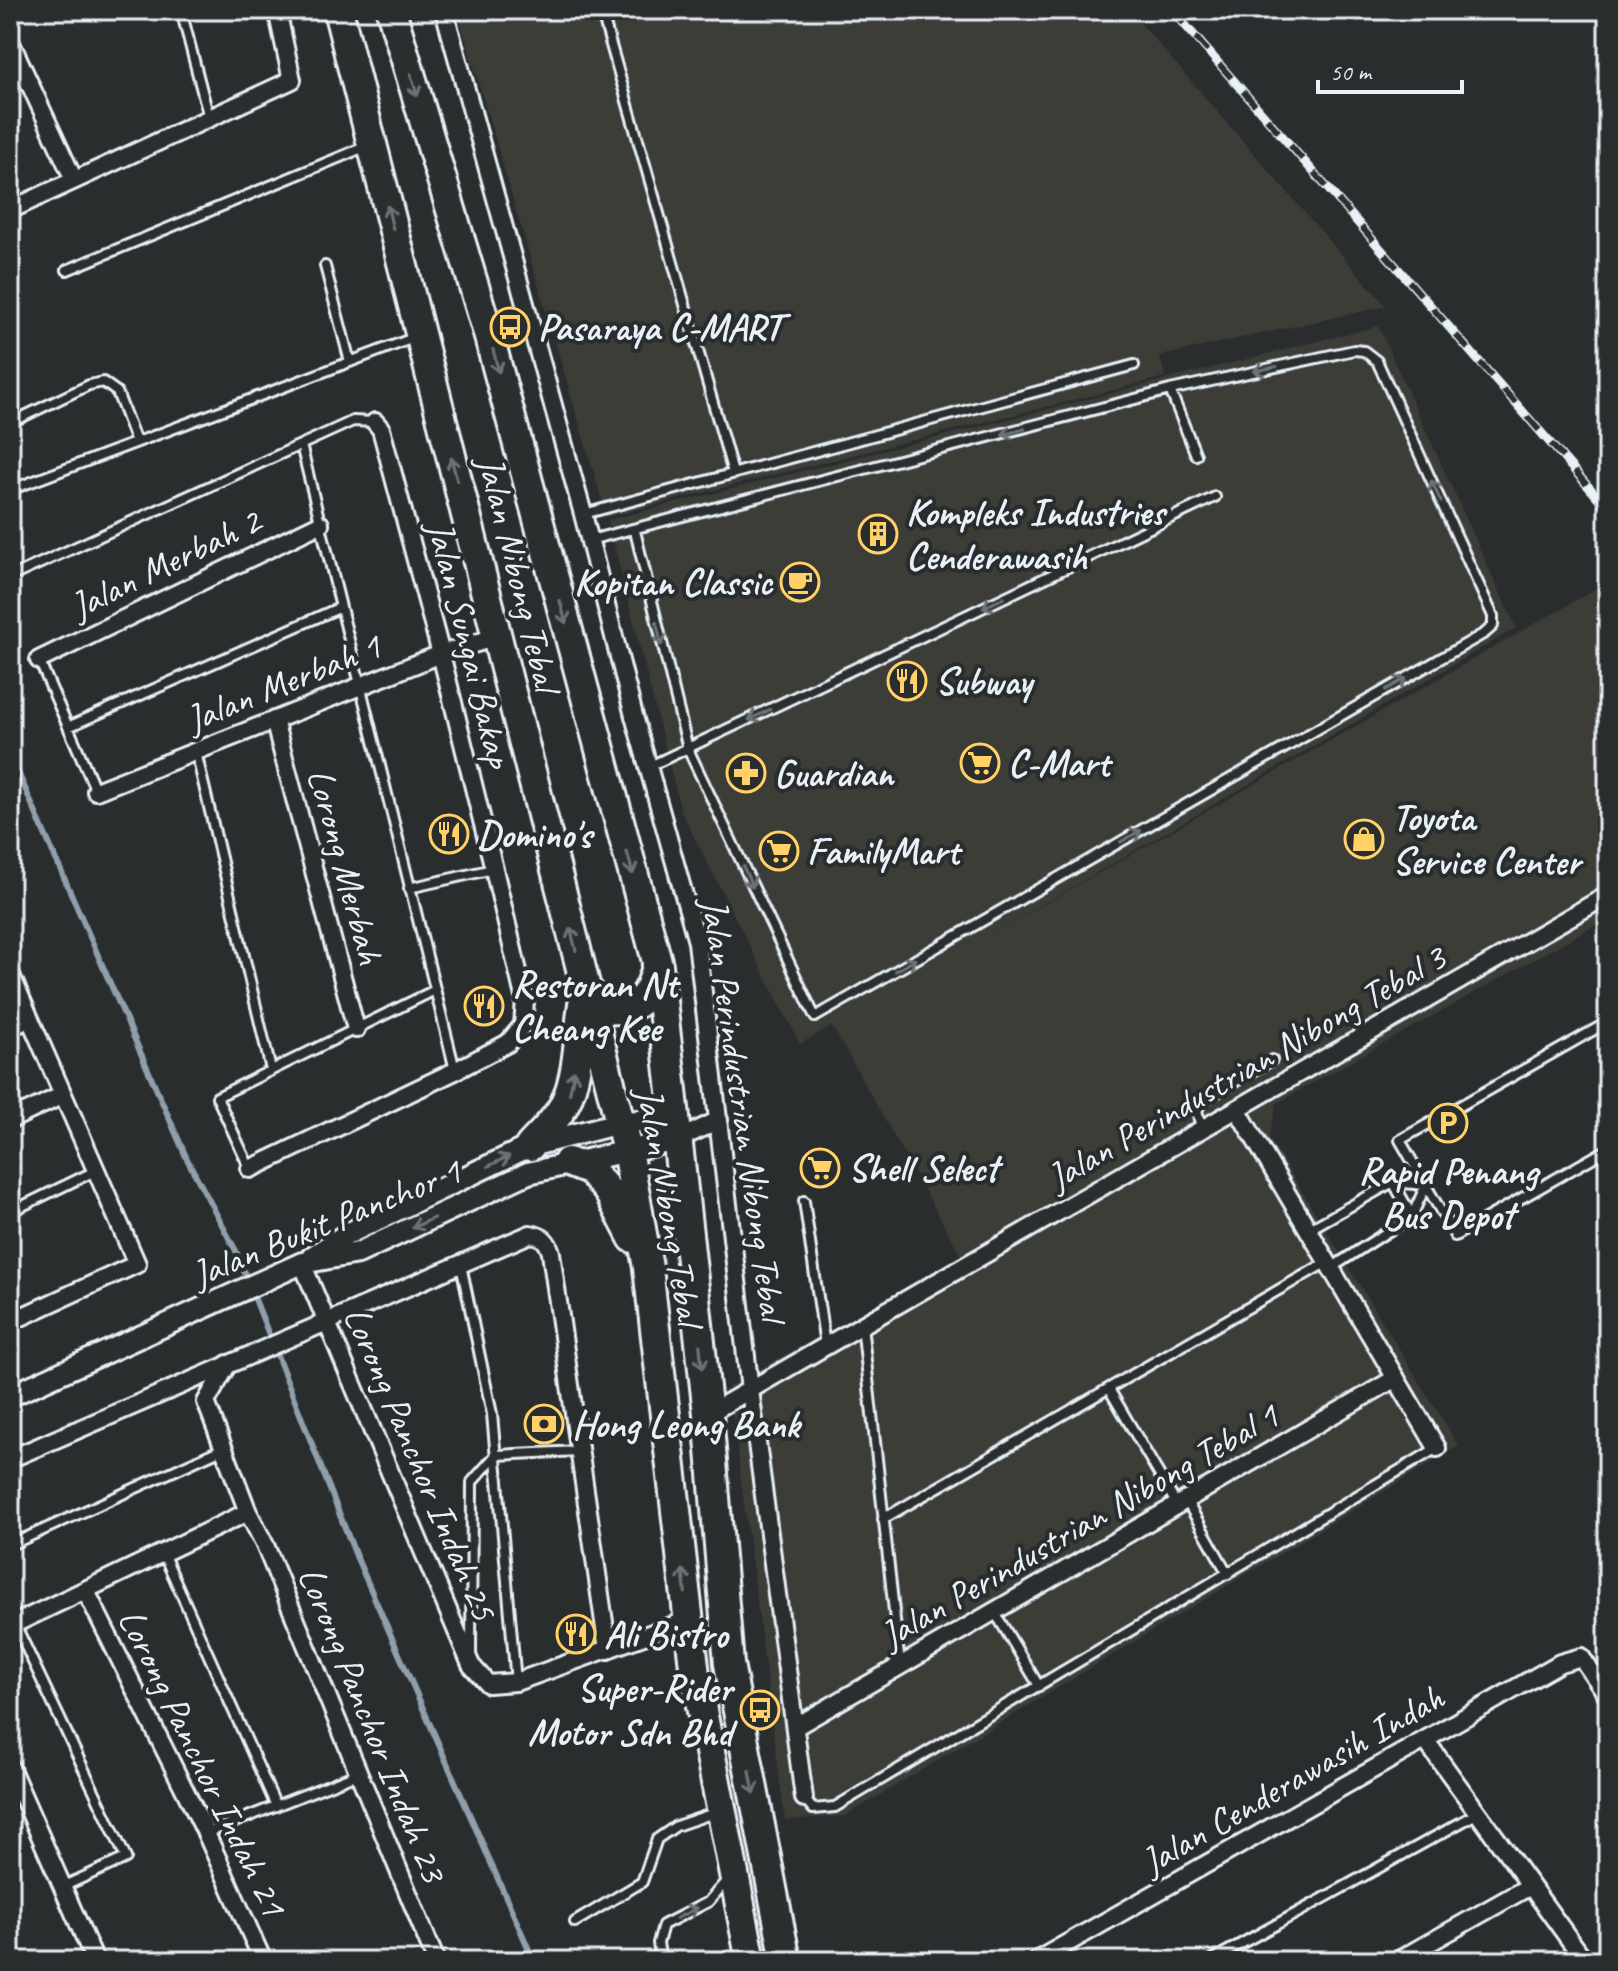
<svg xmlns="http://www.w3.org/2000/svg" width="1618" height="1971" font-family="Caveat,sans-serif">
  <rect width="100%" height="100%" fill="#2a2d2e"/>
  <filter id="ink" filterUnits="userSpaceOnUse"><feTurbulence type="fractalNoise" baseFrequency=".0125" numOctaves="2"/><feDisplacementMap in="SourceGraphic" scale="16" xChannelSelector="R" yChannelSelector="G"/><feConvolveMatrix kernelMatrix="1 2 1 2 8 2 1 2 1" color-interpolation-filters="sRGB"/></filter>
  <g filter="url(#ink)">
    <path fill="#3e3c39" d="M457,10H1129L1386,306L1160,356L1165,377L607,517Z
      M1378,326L1516,628L980,941L1608,582V918L1277,1103L1269,1138L1459,1446L845,1816L785,1820L729,1386L962,1257L832,1026L800,1044L681,811L608,520Z"/>
    <g fill="none" stroke-linecap="round" stroke-linejoin="round">
      <path stroke="#8f9fab" stroke-width="6" d="M10,754L187,1159L236,1251L356,1556L534,1961"/>
      <g stroke="#e8f1f8" stroke-width="14">
        <path id="service" d="M181,10L209,118
          M601,10L733,473
          M325,266L350,362
          M67,270L367,146
          M1170,390L1196,455
          M10,423L89,385L103,382L117,392L136,442
          M301,445L455,1070
          M10,490L416,337
          M584,514L1134,365
          M590,540L1170,390L1354,350L1364,351L1377,361L1493,616V626L1485,633L815,1017L688,749L635,531
          M10,577L353,421L375,422
          M39,660L96,791
          M68,727L341,607
          M196,752L271,1070
          M648,767L1215,497
          M409,888L493,869
          M1608,1022L1400,1140L1455,1236L1608,1149
          M10,1032L31,1022
          M1201,1129L1197,1110L1202,1101L1272,1060
          M250,1169L217,1097L435,990
          M1393,1182L1412,1216
          M804,1201L825,1345
          M10,1212L95,1171
          M1308,1230L1393,1182L1426,1185
          M461,1265L492,1414L516,1682
          M1331,1268L1412,1216L1426,1185
          M862,1325L900,1665
          M1109,1389L1177,1505
          M1186,1500L1228,1574
          M883,1519L1327,1262
          M10,1545L224,1448
          M163,1553L276,1806
          M994,1611L1039,1686
          M15,1624L126,1858L62,1887
          M471,1656L472,1482L496,1455L579,1451
          M804,1798L813,1809L835,1807L1437,1448
          M207,1833L359,1773
          M575,1922L642,1882L657,1839L676,1826L717,1812
          M661,1961L658,1943L663,1925L708,1902L729,1878
          M1210,1961L1478,1813"/>
      </g>
      <g stroke="#e8f1f8" stroke-width="22">
        <path id="minor" d="M444,10L583,514L634,716L697,942L750,1390L804,1798
          M10,41L74,180
          M10,210L292,80L277,10
          M39,660L320,524
          M274,720L356,1029
          M96,791L441,654L496,637
          M10,973L137,1264L10,1322
          M1237,1109L1437,1448
          M10,1120L63,1095
          M677,1140L719,1120
          M250,1169L455,1071L508,1043L523,1025L525,1001L494,869L441,654L381,429L375,422
          M302,1263L471,1665L488,1684L516,1682L688,1620
          M228,1364L206,1402L248,1512L265,1545L436,1961
          M708,1414L1608,895
          M10,1459L530,1234C543,1236 548,1241 551,1253L608,1650
          M86,1591L206,1833L263,1961
          M10,1626L248,1512
          M795,1727L1396,1378
          M1426,1741L1585,1961
          M10,1767L95,1961
          M1036,1961L1560,1663L1581,1657L1608,1696
          M1397,1961L1530,1886"/>
      </g>
      <g stroke="#e8f1f8" stroke-width="26">
        <path id="tertiary" d="M312,1257L347,1234L530,1146L619,1123L676,1117
          M10,1396L302,1263L358,1253L528,1173L677,1140"/>
      </g>
      <g stroke="#e8f1f8" stroke-width="34">
        <path id="trunk" d="M338,10L627,1150L648,1268L695,1675L751,1961
          M391,10L488,333L658,965L708,1414L729,1664L786,1961
          M585,987L604,1009C638,1012 650,997 657,966
          M530,1146C540,1135 551,1125 559,1113C579,1086 578,1037 583,1004
          M568,1162L591,1171L609,1192L633,1238"/>
      </g>
      <use href="#service" stroke="#2a2d2e" stroke-width="8"/>
      <use href="#minor" stroke="#2a2d2e" stroke-width="16"/>
      <use href="#tertiary" stroke="#2a2d2e" stroke-width="20"/>
      <use href="#trunk" stroke="#2a2d2e" stroke-width="28"/>
      <g stroke="#e8f1f8" stroke-width="9">
        <path id="rail" d="M1172,10L1608,509"/>
      </g>
      <use href="#rail" stroke="#2a2d2e" stroke-width="6" stroke-dasharray="18" stroke-linecap="butt"/>
    </g>
    <defs><path id="oneway-shaft" d="M-6 0H5M1.5-3L5.5 0L1.5 3" fill="none" stroke-width="1.6" stroke-linecap="round" stroke-linejoin="round" transform="scale(2)"/></defs>
    <g stroke="#6c7275">
      <use href="#oneway-shaft" transform="translate(414 85) rotate(73)"/>
      <use href="#oneway-shaft" transform="translate(390 217) rotate(-104)"/>
      <use href="#oneway-shaft" transform="translate(496 361) rotate(75)"/>
      <use href="#oneway-shaft" transform="translate(1265 369) rotate(168)"/>
      <use href="#oneway-shaft" transform="translate(1013 432) rotate(165)"/>
      <use href="#oneway-shaft" transform="translate(454 469) rotate(-104)"/>
      <use href="#oneway-shaft" transform="translate(1436 491) rotate(-115)"/>
      <use href="#oneway-shaft" transform="translate(993 603) rotate(154)"/>
      <use href="#oneway-shaft" transform="translate(563 612) rotate(75)"/>
      <use href="#oneway-shaft" transform="translate(659 634) rotate(77)"/>
      <use href="#oneway-shaft" transform="translate(1396 684) rotate(-30)"/>
      <use href="#oneway-shaft" transform="translate(759 715) rotate(154)"/>
      <use href="#oneway-shaft" transform="translate(1131 836) rotate(-30)"/>
      <use href="#oneway-shaft" transform="translate(630 863) rotate(75)"/>
      <use href="#oneway-shaft" transform="translate(748 877) rotate(65)"/>
      <use href="#oneway-shaft" transform="translate(573 939) rotate(-104)"/>
      <use href="#oneway-shaft" transform="translate(906 965) rotate(-30)"/>
      <use href="#oneway-shaft" transform="translate(572 1082) rotate(-78)"/>
      <use href="#oneway-shaft" transform="translate(499 1161) rotate(-26)"/>
      <use href="#oneway-shaft" transform="translate(423 1223) rotate(155)"/>
      <use href="#oneway-shaft" transform="translate(701 1357) rotate(84)"/>
      <use href="#oneway-shaft" transform="translate(684 1581) rotate(-96)"/>
      <use href="#oneway-shaft" transform="translate(752 1782) rotate(79)"/>
      <use href="#oneway-shaft" transform="translate(687 1913) rotate(-27)"/>
    </g>
  </g>
  <defs>
    <g id="bus-ring" transform="scale(2)"><circle r="9.5" fill="#2a2d2e" stroke="#ffd166" stroke-width="1.5"/><path d="M-5-6H5V4H4V6H2V4H-2V6H-4V4H-5ZM-3.5-4V0h7V-4ZM-3.5 1.2v1.5H-2V1.2ZM2 1.2v1.5H3.5V1.2Z" fill="#ffd166"/></g>
    <g id="building-ring" transform="scale(2)"><circle r="9.5" fill="#2a2d2e" stroke="#ffd166" stroke-width="1.5"/><path d="M-4-6H4V6H1V3H-1V6H-4ZM-2.5-4.3h1.7v1.8h-1.7ZM.8-4.3h1.7v1.8H.8ZM-2.5-1h1.7V.8h-1.7ZM.8-1h1.7V.8H.8Z" fill="#ffd166"/></g>
    <g id="cafe-ring" transform="scale(2)"><circle r="9.5" fill="#2a2d2e" stroke="#ffd166" stroke-width="1.5"/><path d="M-5.5-4.5H6V0H3Q3 3.5 0 3.5H-2.5Q-5.5 3.5-5.5 0ZM3-3.2v2h1.7v-2ZM-6 4.5H4V6H-6Z" fill="#ffd166"/></g>
    <g id="restaurant-ring" transform="scale(2)"><circle r="9.5" fill="#2a2d2e" stroke="#ffd166" stroke-width="1.5"/><path d="M-5-6h1v4h1v-4h1v4h1v-4h1v5L-1.5 .5V6h-2V.5L-5-1ZM5-6V6H3V1.5H1.5Q1.5-4 5-6Z" fill="#ffd166"/></g>
    <g id="supermarket-ring" transform="scale(2)"><circle r="9.5" fill="#2a2d2e" stroke="#ffd166" stroke-width="1.5"/><path d="M-6-5.5h2.5l.6 2H6L4.5 2H-2.5L-4.4-4H-6ZM-1.5 3.2a1.3 1.3 0 1 0 .1 0ZM3 3.2a1.3 1.3 0 1 0 .1 0Z" fill="#ffd166"/></g>
    <g id="pharmacy-ring" transform="scale(2)"><circle r="9.5" fill="#2a2d2e" stroke="#ffd166" stroke-width="1.5"/><path d="M-2-6h4v4h4v4h-4v4h-4v-4h-4v-4h4Z" fill="#ffd166"/></g>
    <g id="shop-ring" transform="scale(2)"><circle r="9.5" fill="#2a2d2e" stroke="#ffd166" stroke-width="1.5"/><path d="M-5-2.5h2.3a2.7 3.5 0 0 1 5.4 0H5L5.5 6h-11ZM-1.5-2.5h3a1.5 2.3 0 0 0-3 0Z" fill="#ffd166"/></g>
    <g id="parking-ring" transform="scale(2)"><circle r="9.5" fill="#2a2d2e" stroke="#ffd166" stroke-width="1.5"/><path d="M-3.5-5.5H1a3.5 3.5 0 0 1 0 7H-1V5.5H-3.5ZM-1-3.4V-.6H.8a1.4 1.4 0 0 0 0-2.8Z" fill="#ffd166"/></g>
    <g id="bank-ring" transform="scale(2)"><circle r="9.5" fill="#2a2d2e" stroke="#ffd166" stroke-width="1.5"/><path d="M-6-4H6V4H-6ZM0-2.3a2.3 2.3 0 1 0 0 4.6a2.3 2.3 0 1 0 0-4.6Z" fill="#ffd166"/></g>
  </defs>
  <g fill-rule="evenodd">
    <use href="#bus-ring" x="510" y="327"/>
    <use href="#building-ring" x="878" y="534"/>
    <use href="#cafe-ring" x="800" y="582"/>
    <use href="#restaurant-ring" x="907" y="681"/>
    <use href="#supermarket-ring" x="980" y="763"/>
    <use href="#pharmacy-ring" x="746" y="773"/>
    <use href="#restaurant-ring" x="449" y="834"/>
    <use href="#shop-ring" x="1364" y="839"/>
    <use href="#supermarket-ring" x="779" y="851"/>
    <use href="#restaurant-ring" x="484" y="1006"/>
    <use href="#parking-ring" x="1448" y="1123"/>
    <use href="#supermarket-ring" x="820" y="1168"/>
    <use href="#bank-ring" x="544" y="1424"/>
    <use href="#restaurant-ring" x="576" y="1634"/>
    <use href="#bus-ring" x="760" y="1710"/>
  </g>
  <g text-anchor="middle" stroke-width="8" stroke-linejoin="round" paint-order="stroke">
    <g font-size="38" font-weight="bold" fill="#e8f1f8" stroke="#2a2d2e" text-anchor="start">
      <text x="538" y="340">Pasaraya C-MART</text>
      <text x="906" y="525">Kompleks Industries<tspan x="906" dy="44">Cenderawasih</tspan></text>
      <text x="772" y="595" text-anchor="end">Kopitan Classic</text>
      <text x="935" y="694">Subway</text>
      <text x="1008" y="776">C-Mart</text>
      <text x="774" y="786">Guardian</text>
      <text x="1392" y="830">Toyota<tspan x="1392" dy="44">Service Center</tspan></text>
      <text x="477" y="847">Domino's</text>
      <text x="807" y="864">FamilyMart</text>
      <text x="512" y="997">Restoran Nt<tspan x="512" dy="44">Cheang Kee</tspan></text>
      <text x="848" y="1181">Shell Select</text>
      <text x="1448" y="1184" text-anchor="middle">Rapid Penang<tspan x="1448" dy="44">Bus Depot</tspan></text>
      <text x="572" y="1437">Hong Leong Bank</text>
      <text x="604" y="1647">Ali Bistro</text>
      <text x="732" y="1701" text-anchor="end">Super-Rider<tspan x="732" dy="44">Motor Sdn Bhd</tspan></text>
    </g>
    <g font-size="38" fill="#e8f1f8" stroke="#2a2d2e">
      <text transform="translate(165 563) rotate(-26)" y="13">Jalan Merbah 2</text>
      <text transform="translate(519 573) rotate(76)" y="13">Jalan Nibong Tebal</text>
      <text transform="translate(470 644) rotate(76)" y="13">Jalan Sungai Bakap</text>
      <text transform="translate(283 682) rotate(-22)" y="13">Jalan Merbah 1</text>
      <text transform="translate(346 866) rotate(75)" y="13">Lorong Merbah</text>
      <text transform="translate(1246 1067) rotate(-30)" y="13">Jalan Perindustrian Nibong Tebal 3</text>
      <text transform="translate(744 1109) rotate(82)" y="13">Jalan Perindustrian Nibong Tebal</text>
      <text transform="translate(670 1206) rotate(80)" y="13">Jalan Nibong Tebal</text>
      <text transform="translate(326 1222) rotate(-22)" y="13">Jalan Bukit Panchor 1</text>
      <text transform="translate(421 1463) rotate(67)" y="13">Lorong Panchor Indah 25</text>
      <text transform="translate(1079 1525) rotate(-30)" y="13">Jalan Perindustrian Nibong Tebal 1</text>
      <text transform="translate(373 1724) rotate(68)" y="13">Lorong Panchor Indah 23</text>
      <text transform="translate(203 1762) rotate(64)" y="13">Lorong Panchor Indah 21</text>
      <text transform="translate(1292 1779) rotate(-30)" y="13">Jalan Cenderawasih Indah</text>
    </g>
  </g>
  <rect width="1618" height="1971" fill="none" stroke="#2a2d2e" stroke-width="40"/>
  <rect x="20" y="20" width="1578" height="1931" fill="none" stroke="#e8f1f8" stroke-width="3" filter="url(#ink)"/>
  <path d="M1318 80v12h144v-12" fill="none" stroke="#e8f1f8" stroke-width="4"/>
  <text x="1330" y="80" font-size="24" fill="#e8f1f8" stroke="#2a2d2e" stroke-width="6" paint-order="stroke">50 m</text>
</svg>
